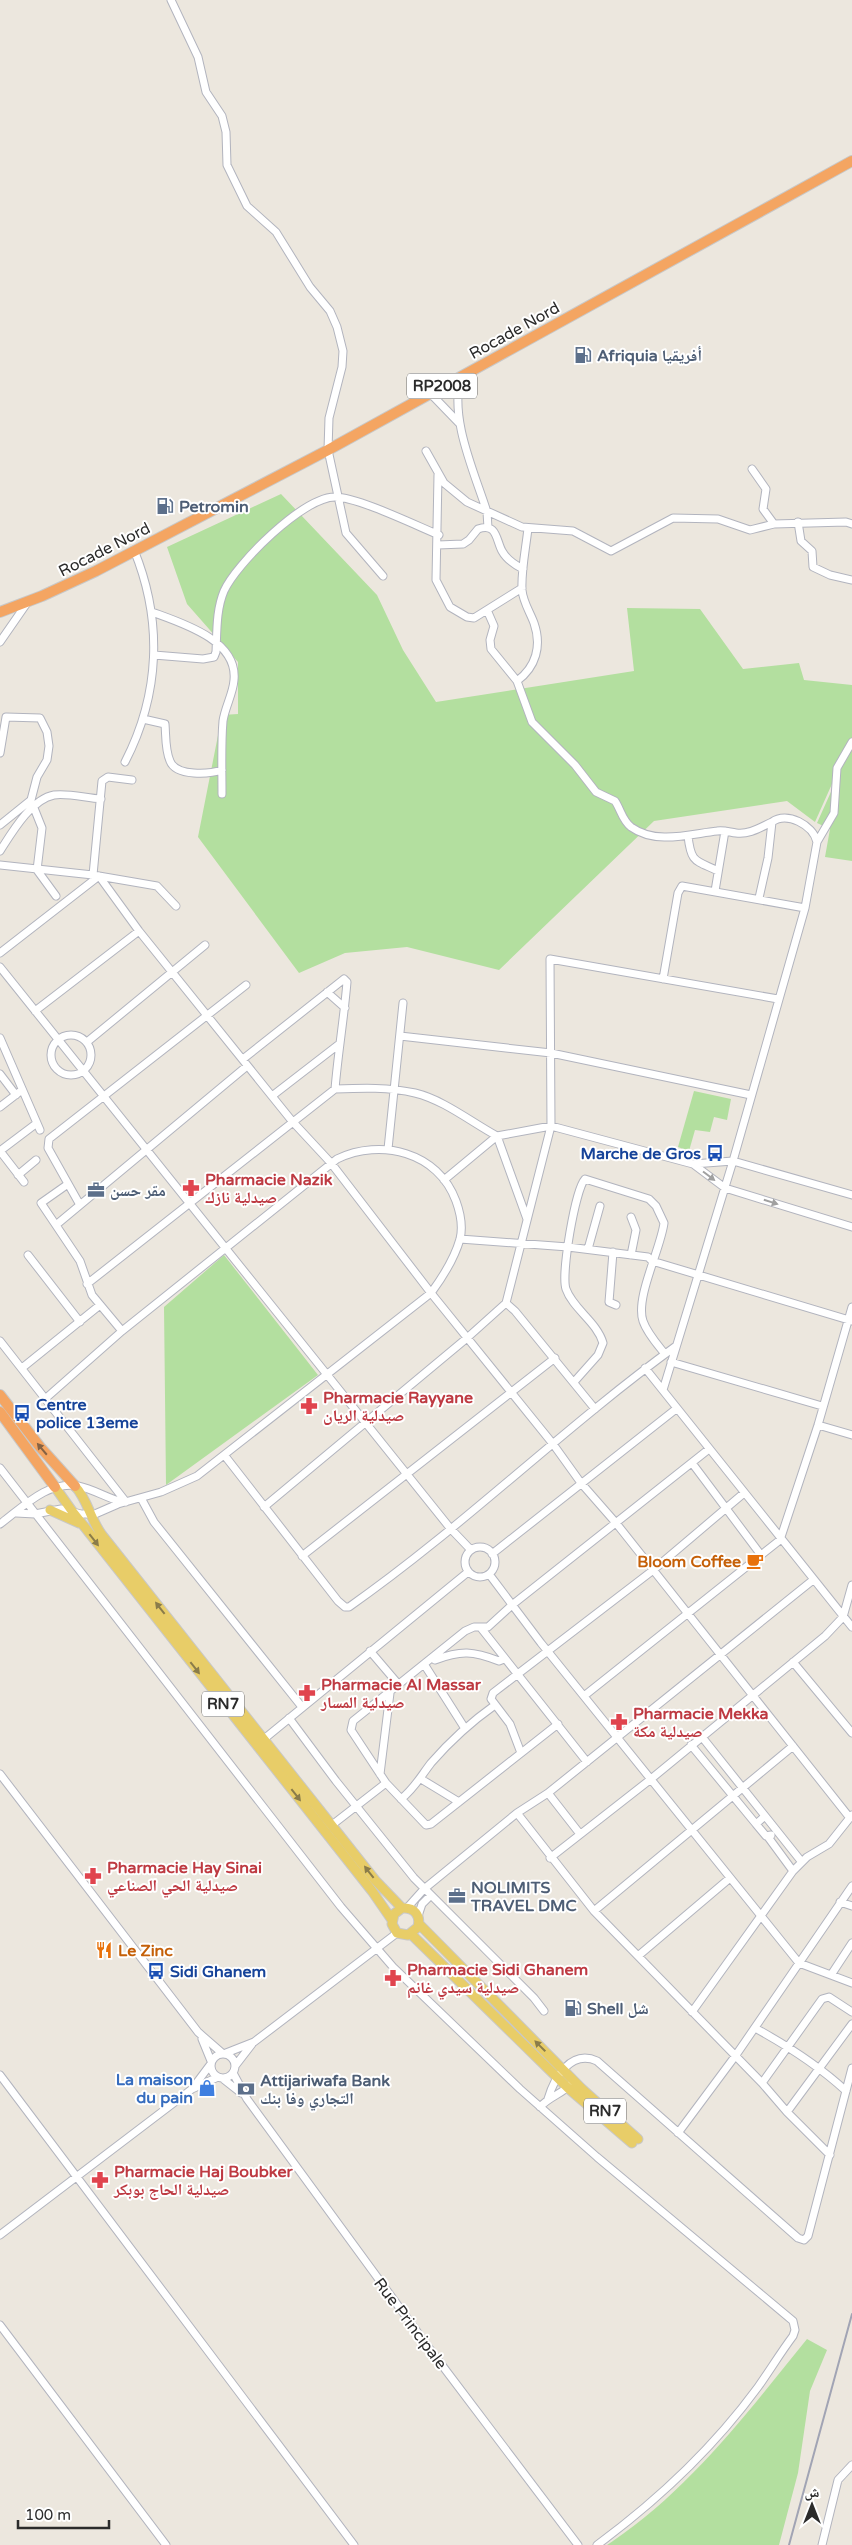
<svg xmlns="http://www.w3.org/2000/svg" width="852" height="2545" font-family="'Varela Round','Noto Naskh Arabic',sans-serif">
  <rect width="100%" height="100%" fill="#ece7de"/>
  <path fill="#b3df9f" d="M281,494L377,595L403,650L436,702L634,671L627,608L700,609L743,669L799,663L804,680L852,685V739L815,822L787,801L654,821L499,970L407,947L345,953L299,973L198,837L222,715L238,714V662L187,604L167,547Z
    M852,745V861L825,857L830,829L817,823Z
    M694,1091L731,1099L727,1120L714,1117L710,1132L695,1130L689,1151L678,1147Z
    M224,1255L318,1375L166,1485L164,1307Z
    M807,2339L827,2350L810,2391L798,2473L779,2545H607C688,2492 747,2413 807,2339Z"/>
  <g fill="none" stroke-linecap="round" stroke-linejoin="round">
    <g stroke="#b2b4be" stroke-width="9">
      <path id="minor" d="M171,0L198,57L206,92L222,116L226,132L227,165L247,206L276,232L310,287L330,311L337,327L343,351L342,367L329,418L328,450L346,533L383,576
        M461,376C449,418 474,471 487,512L488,528
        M430,393L459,423
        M426,451L444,483L467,502L522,527L573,531L611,551L673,518L718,519L750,530L774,524L846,522L852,524
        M752,469L766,489L763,509L774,524
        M438,475L436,580L450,607L467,617L474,618L522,588
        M798,522L801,541L812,551L813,567L830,575L852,580
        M438,545L463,544L469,540L478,529C497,522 496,540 502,551C507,560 515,565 523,569
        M487,610L494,626L490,640L491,649L517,681L532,722L575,765L596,792L615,801C621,810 622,820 631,827C656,845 690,834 717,831C724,830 729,832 736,833C749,835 761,827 772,822
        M152,612C182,623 238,640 234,680C233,694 225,707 223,721C221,744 222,770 222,794
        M0,642L27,603
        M154,655L203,659L214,657L216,652C217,632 216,610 224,591C236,564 303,497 335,497C357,497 415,525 439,535
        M517,681C536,667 542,646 534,623C530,612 523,602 522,590C521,570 526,548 528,528
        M143,719L165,724C166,736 165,750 170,761C176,777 210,774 222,770
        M0,753L6,717L40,718L47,732L49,746L47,760L37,777L31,800L0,825
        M125,762C160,694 163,621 134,550
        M34,808L42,828L37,870L56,896
        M688,836C691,863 695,860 718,871
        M817,842L834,813L837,768L852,742
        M0,851C11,834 31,799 54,795C68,793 86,798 101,799
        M0,865L93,875L157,886L176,906
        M93,875L102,781L108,777L132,780
        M715,891L725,831
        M0,953L99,876L139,931L292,1121L331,1163L431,1293L553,1444L581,1483L616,1523L850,1818
        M0,967L450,1528L471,1550
        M663,979L678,893L682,886L805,908
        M327,992L345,1008
        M35,1011L139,931
        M51 1055a20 20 0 1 1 40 0a20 20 0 1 1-40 0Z
        M400,1036L551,1053L751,1095
        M0,1038L40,1130
        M87,1042L205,945
        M243,1059L344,979L347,982C344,1018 338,1053 335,1089
        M0,1074L16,1095
        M272,1096L338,1045
        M0,1107L22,1090
        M388,1149L403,1003
        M0,1151L37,1123
        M0,1151L24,1182
        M693,1164L725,1188L852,1227
        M18,1175L36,1160
        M444,1180L497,1136L551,1126L693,1164L733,1161L852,1195
        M68,1184L41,1203L80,1261L92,1295L122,1331
        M80,1205L48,1148L49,1139L246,985
        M631,1217L636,1230L631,1255
        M56,1225L247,1066
        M460,1239L568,1247L648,1257L652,1261L852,1321
        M588,1249L600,1206
        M613,1252L609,1302L616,1305
        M28,1255L80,1322
        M87,1284L335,1089C362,1088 389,1087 415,1093C444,1100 471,1122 497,1136L527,1219
        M506,1303L515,1311L595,1409
        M0,1341L126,1502
        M671,1362L822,1406
        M22,1368L100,1305
        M645,1368L852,1627
        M574,1382L598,1355L603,1343C597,1322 573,1309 566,1289C561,1274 575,1190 585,1179L649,1199L656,1206L664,1223C661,1248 635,1298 643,1321C647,1333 657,1344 665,1354
        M663,1390L733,1161L805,908L817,842C813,825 787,811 772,822L768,858L759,898
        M818,1425L852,1435
        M225,1456L338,1601L345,1607H349C463,1527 563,1428 676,1346
        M692,1463L761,1555
        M0,1468L341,1907L393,1967L520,2089L597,2157L793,2321L795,2330L793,2336C781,2352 770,2370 758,2387C714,2447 658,2500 597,2545
        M141,1498L154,1522L302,1707
        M264,1507L467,1338L506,1303L551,1126L550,959L778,999
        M16,1513L35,1514L61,1509L81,1514H95L118,1504L161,1492L197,1476L431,1293C442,1278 455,1257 460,1239C463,1227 460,1212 456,1201C438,1152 381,1138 337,1159L122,1331L45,1399
        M0,1524C22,1508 48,1480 78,1486C93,1489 107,1498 122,1502
        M465 1562a15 15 0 1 1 30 0a15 15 0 1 1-30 0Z
        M492,1554L676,1409
        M302,1556L555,1358
        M489,1574L541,1643L799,1963L852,1983
        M481,1628L587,1762
        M370,1651L399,1685
        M432,1658L435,1660C461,1650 473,1651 499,1661L504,1659
        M793,1662L852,1733
        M424,1664L464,1727
        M584,1696L780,1540L818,1425L852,1307
        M289,1718L336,1781L414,1878L534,1998L544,2011
        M558,1724L431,1824L426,1825L386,1783L351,1730L353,1721L465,1631L474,1627H488L512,1605L709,1449
        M702,1737L801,1861
        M264,1739L468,1572
        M691,1745L756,1824L765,1816
        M521,1753L510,1724L491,1699L493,1693L652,1571L744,1493
        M0,1774L198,2032L222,2053
        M380,1774L390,1693
        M421,1779L459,1802
        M548,1793L580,1834
        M401,1799C414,1789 421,1776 431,1763C451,1740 471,1722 495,1705
        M517,1813L594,1911L762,2083L787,2112L830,2155
        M756,1824L766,1836L771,1835
        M332,1825L386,1783
        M768,1837L793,1871
        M550,1858L651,1779L825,1636L843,1617L852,1585
        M840,1902L852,1906
        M407,1908L424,1889L517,1813L548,1793L813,1580
        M594,1911L793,1746
        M418,1916L422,1904L430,1896
        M638,1956L730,1878
        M831,1975L852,1943
        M692,2012L793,1871L807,1857L829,1844L852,1815
        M755,2028C788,2046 818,2065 846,2091
        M202,2039L211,2061
        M226,2053L254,2042L397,1933
        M211 2066a12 12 0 1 1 24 0a12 12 0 1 1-24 0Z
        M235,2066L252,2044
        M233,2073L247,2099L429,2348L578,2545
        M0,2075L354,2545
        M222,2078L241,2093
        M762,2083L822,1999L829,1997L852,2012
        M195,2085L210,2065
        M548,2099C554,2078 571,2049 597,2061L798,2238L804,2240L808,2236L852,2068
        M540,2107C550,2096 562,2094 571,2084
        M787,2112L852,2024
        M678,2133L736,2055L852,1886
        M0,2235L192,2089L218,2077
        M0,2325L166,2545
        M822,2545L838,2480L852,2465"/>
    </g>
    <g stroke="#c8c8c8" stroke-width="11">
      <path id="major" d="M75,1486C88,1500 90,1519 102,1535L375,1880L402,1908C414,1907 421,1915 418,1927L408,1935L397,1933L392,1924L394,1914L402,1908
        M55,1487L72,1511L372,1891L392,1920
        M50,1510L79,1523
        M419,1924L581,2088L638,2139
        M411,1934L568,2088L632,2143"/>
    </g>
    <g stroke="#c8c8c8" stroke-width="12">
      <path id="highway" d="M0,612L42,596L96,571L328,450L852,161
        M0,1395L40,1447L75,1486
        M0,1412L55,1487"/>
    </g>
    <use href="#minor" stroke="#fff" stroke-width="7"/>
    <use href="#major" stroke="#e8cd68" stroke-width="9"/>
    <use href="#highway" stroke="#f4a562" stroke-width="10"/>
    <path stroke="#a1a4b4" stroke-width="2" d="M789,2545L852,2314"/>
  </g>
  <defs><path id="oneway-solid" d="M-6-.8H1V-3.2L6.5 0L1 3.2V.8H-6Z" transform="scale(1.25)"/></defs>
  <g fill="#a0a0a0">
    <use href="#oneway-solid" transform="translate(709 1176) rotate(37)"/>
    <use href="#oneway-solid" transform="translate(771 1202) rotate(17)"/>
  </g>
  <use fill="#856244" href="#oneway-solid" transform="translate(42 1449) rotate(-130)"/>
  <g fill="#8a7c4a">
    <use href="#oneway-solid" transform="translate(94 1540) rotate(52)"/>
    <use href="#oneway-solid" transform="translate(160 1608) rotate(-128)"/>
    <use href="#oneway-solid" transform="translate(195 1668) rotate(52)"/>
    <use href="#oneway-solid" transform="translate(296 1795) rotate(52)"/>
    <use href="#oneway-solid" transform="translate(369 1872) rotate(-128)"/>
    <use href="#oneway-solid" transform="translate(540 2046) rotate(-135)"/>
  </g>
  <defs>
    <g id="fuel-bare" transform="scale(1.35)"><path d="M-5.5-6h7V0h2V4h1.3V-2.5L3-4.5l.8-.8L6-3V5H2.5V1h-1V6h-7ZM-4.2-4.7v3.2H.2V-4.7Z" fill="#5c6f8a" stroke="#fff" stroke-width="2.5" paint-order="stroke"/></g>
    <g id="bus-bare" transform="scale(1.35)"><path d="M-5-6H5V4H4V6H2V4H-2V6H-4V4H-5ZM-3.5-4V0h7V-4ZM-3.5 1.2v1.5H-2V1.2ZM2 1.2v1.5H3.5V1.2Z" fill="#1a4fb4" stroke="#fff" stroke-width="2.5" paint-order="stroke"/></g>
    <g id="pharmacy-bare" transform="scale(1.35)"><path d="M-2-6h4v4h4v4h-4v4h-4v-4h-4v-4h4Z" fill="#e0444e" stroke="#fff" stroke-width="2.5" paint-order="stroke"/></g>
    <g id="office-bare" transform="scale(1.35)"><path d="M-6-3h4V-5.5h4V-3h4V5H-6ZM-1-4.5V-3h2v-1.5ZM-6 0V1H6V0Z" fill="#5c6f8a" stroke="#fff" stroke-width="2.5" paint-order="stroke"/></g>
    <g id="cafe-bare" transform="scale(1.35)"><path d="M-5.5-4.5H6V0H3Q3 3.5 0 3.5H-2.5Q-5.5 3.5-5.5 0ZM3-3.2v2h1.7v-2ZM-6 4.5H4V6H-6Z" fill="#e8710a" stroke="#fff" stroke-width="2.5" paint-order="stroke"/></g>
    <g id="restaurant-bare" transform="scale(1.35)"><path d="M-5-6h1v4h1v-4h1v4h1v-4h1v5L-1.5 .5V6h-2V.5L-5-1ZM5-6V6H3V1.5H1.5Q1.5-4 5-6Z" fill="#e8710a" stroke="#fff" stroke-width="2.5" paint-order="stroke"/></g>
    <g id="shop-bare" transform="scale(1.35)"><path d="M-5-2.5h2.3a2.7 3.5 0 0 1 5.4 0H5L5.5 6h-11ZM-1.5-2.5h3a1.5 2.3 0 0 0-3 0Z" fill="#3f7fe0" stroke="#fff" stroke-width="2.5" paint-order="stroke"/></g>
    <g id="bank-bare" transform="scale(1.35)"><path d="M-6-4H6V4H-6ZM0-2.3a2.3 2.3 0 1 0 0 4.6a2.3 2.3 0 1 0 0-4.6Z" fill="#5c6f8a" stroke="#fff" stroke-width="2.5" paint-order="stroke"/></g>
  </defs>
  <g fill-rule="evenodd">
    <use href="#fuel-bare" x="583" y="355"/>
    <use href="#fuel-bare" x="165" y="506"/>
    <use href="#bus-bare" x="715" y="1153"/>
    <use href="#pharmacy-bare" x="191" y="1188"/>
    <use href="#office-bare" x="96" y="1190"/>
    <use href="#pharmacy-bare" x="309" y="1406"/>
    <use href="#bus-bare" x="22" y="1413"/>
    <use href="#cafe-bare" x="755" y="1561"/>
    <use href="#pharmacy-bare" x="307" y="1693"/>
    <use href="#pharmacy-bare" x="619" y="1722"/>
    <use href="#pharmacy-bare" x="93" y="1876"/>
    <use href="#office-bare" x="457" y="1896"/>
    <use href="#restaurant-bare" x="104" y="1950"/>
    <use href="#bus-bare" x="156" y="1971"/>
    <use href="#pharmacy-bare" x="393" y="1978"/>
    <use href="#fuel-bare" x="573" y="2008"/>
    <use href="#shop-bare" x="207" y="2088"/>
    <use href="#bank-bare" x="246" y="2089"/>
    <use href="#pharmacy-bare" x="100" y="2180"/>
  </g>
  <g text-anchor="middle" stroke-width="4" stroke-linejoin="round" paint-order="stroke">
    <g fill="#fff" stroke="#6b6b6b" stroke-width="1">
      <rect x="407" y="373.5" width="70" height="25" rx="4"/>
      <rect x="202" y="1691.5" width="42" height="25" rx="4"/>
      <rect x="584" y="2098.5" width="42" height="25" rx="4"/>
    </g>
    <g font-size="15" font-weight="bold" fill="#2b2b2b">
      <text x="442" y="391">RP2008</text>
      <text x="223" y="1709">RN7</text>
      <text x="605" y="2116">RN7</text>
    </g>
    <g font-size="16" fill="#2b2b2b" stroke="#fff">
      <text transform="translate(514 330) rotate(-29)" y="6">Rocade Nord</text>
      <text transform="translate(104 549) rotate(-27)" y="6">Rocade Nord</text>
      <text transform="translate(411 2323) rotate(53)" y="6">Rue Principale</text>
    </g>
    <g font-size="16" font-weight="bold" fill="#4e5e75" stroke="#fff" text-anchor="start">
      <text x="597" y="361">Afriquia أفريقيا</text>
      <text x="179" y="512">Petromin</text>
      <text x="110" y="1196">مقر حسن</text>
      <text x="471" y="1893">NOLIMITS<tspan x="471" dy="18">TRAVEL DMC</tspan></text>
      <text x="587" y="2014">Shell شل</text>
      <text x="260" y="2086">Attijariwafa Bank<tspan x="260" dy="18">التجاري وفا بنك</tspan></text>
    </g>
    <g font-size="16" font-weight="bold" fill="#164399" stroke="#fff" text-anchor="start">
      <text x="701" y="1159" text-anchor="end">Marche de Gros</text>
      <text x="36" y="1410">Centre<tspan x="36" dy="18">police 13eme</tspan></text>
      <text x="170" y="1977">Sidi Ghanem</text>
    </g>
    <g font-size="16" font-weight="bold" fill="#be3a42" stroke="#fff" text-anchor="start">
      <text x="205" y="1185">Pharmacie Nazik<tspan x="205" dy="18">صيدلية نازك</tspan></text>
      <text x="323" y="1403">Pharmacie Rayyane<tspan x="323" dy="18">صيدلية الريان</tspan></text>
      <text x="321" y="1690">Pharmacie Al Massar<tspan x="321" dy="18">صيدلية المسار</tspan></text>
      <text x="633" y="1719">Pharmacie Mekka<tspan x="633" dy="18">صيدلية مكة</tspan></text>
      <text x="107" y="1873">Pharmacie Hay Sinai<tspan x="107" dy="18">صيدلية الحي الصناعي</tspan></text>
      <text x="407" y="1975">Pharmacie Sidi Ghanem<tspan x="407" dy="18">صيدلية سيدي غانم</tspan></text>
      <text x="114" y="2177">Pharmacie Haj Boubker<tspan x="114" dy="18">صيدلية الحاج بوبكر</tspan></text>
    </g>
    <g font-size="16" font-weight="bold" fill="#c56008" stroke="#fff" text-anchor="end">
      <text x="741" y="1567">Bloom Coffee</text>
      <text x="118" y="1956" text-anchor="start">Le Zinc</text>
    </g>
    <g font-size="16" font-weight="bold" fill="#366cbe" stroke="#fff" text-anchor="end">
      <text x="193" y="2085">La maison<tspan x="193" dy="18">du pain</tspan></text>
    </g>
  </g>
  <g transform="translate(812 2505)" stroke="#ffffff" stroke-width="4" paint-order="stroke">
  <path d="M0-4L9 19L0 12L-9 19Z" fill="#2b2b2b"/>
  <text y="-8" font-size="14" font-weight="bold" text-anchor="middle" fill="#2b2b2b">ش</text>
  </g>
  <path d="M18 2520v8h91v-8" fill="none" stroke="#2b2b2b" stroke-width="2.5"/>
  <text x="25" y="2520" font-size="15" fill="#2b2b2b" stroke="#ffffff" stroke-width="4" paint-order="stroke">100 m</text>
</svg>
